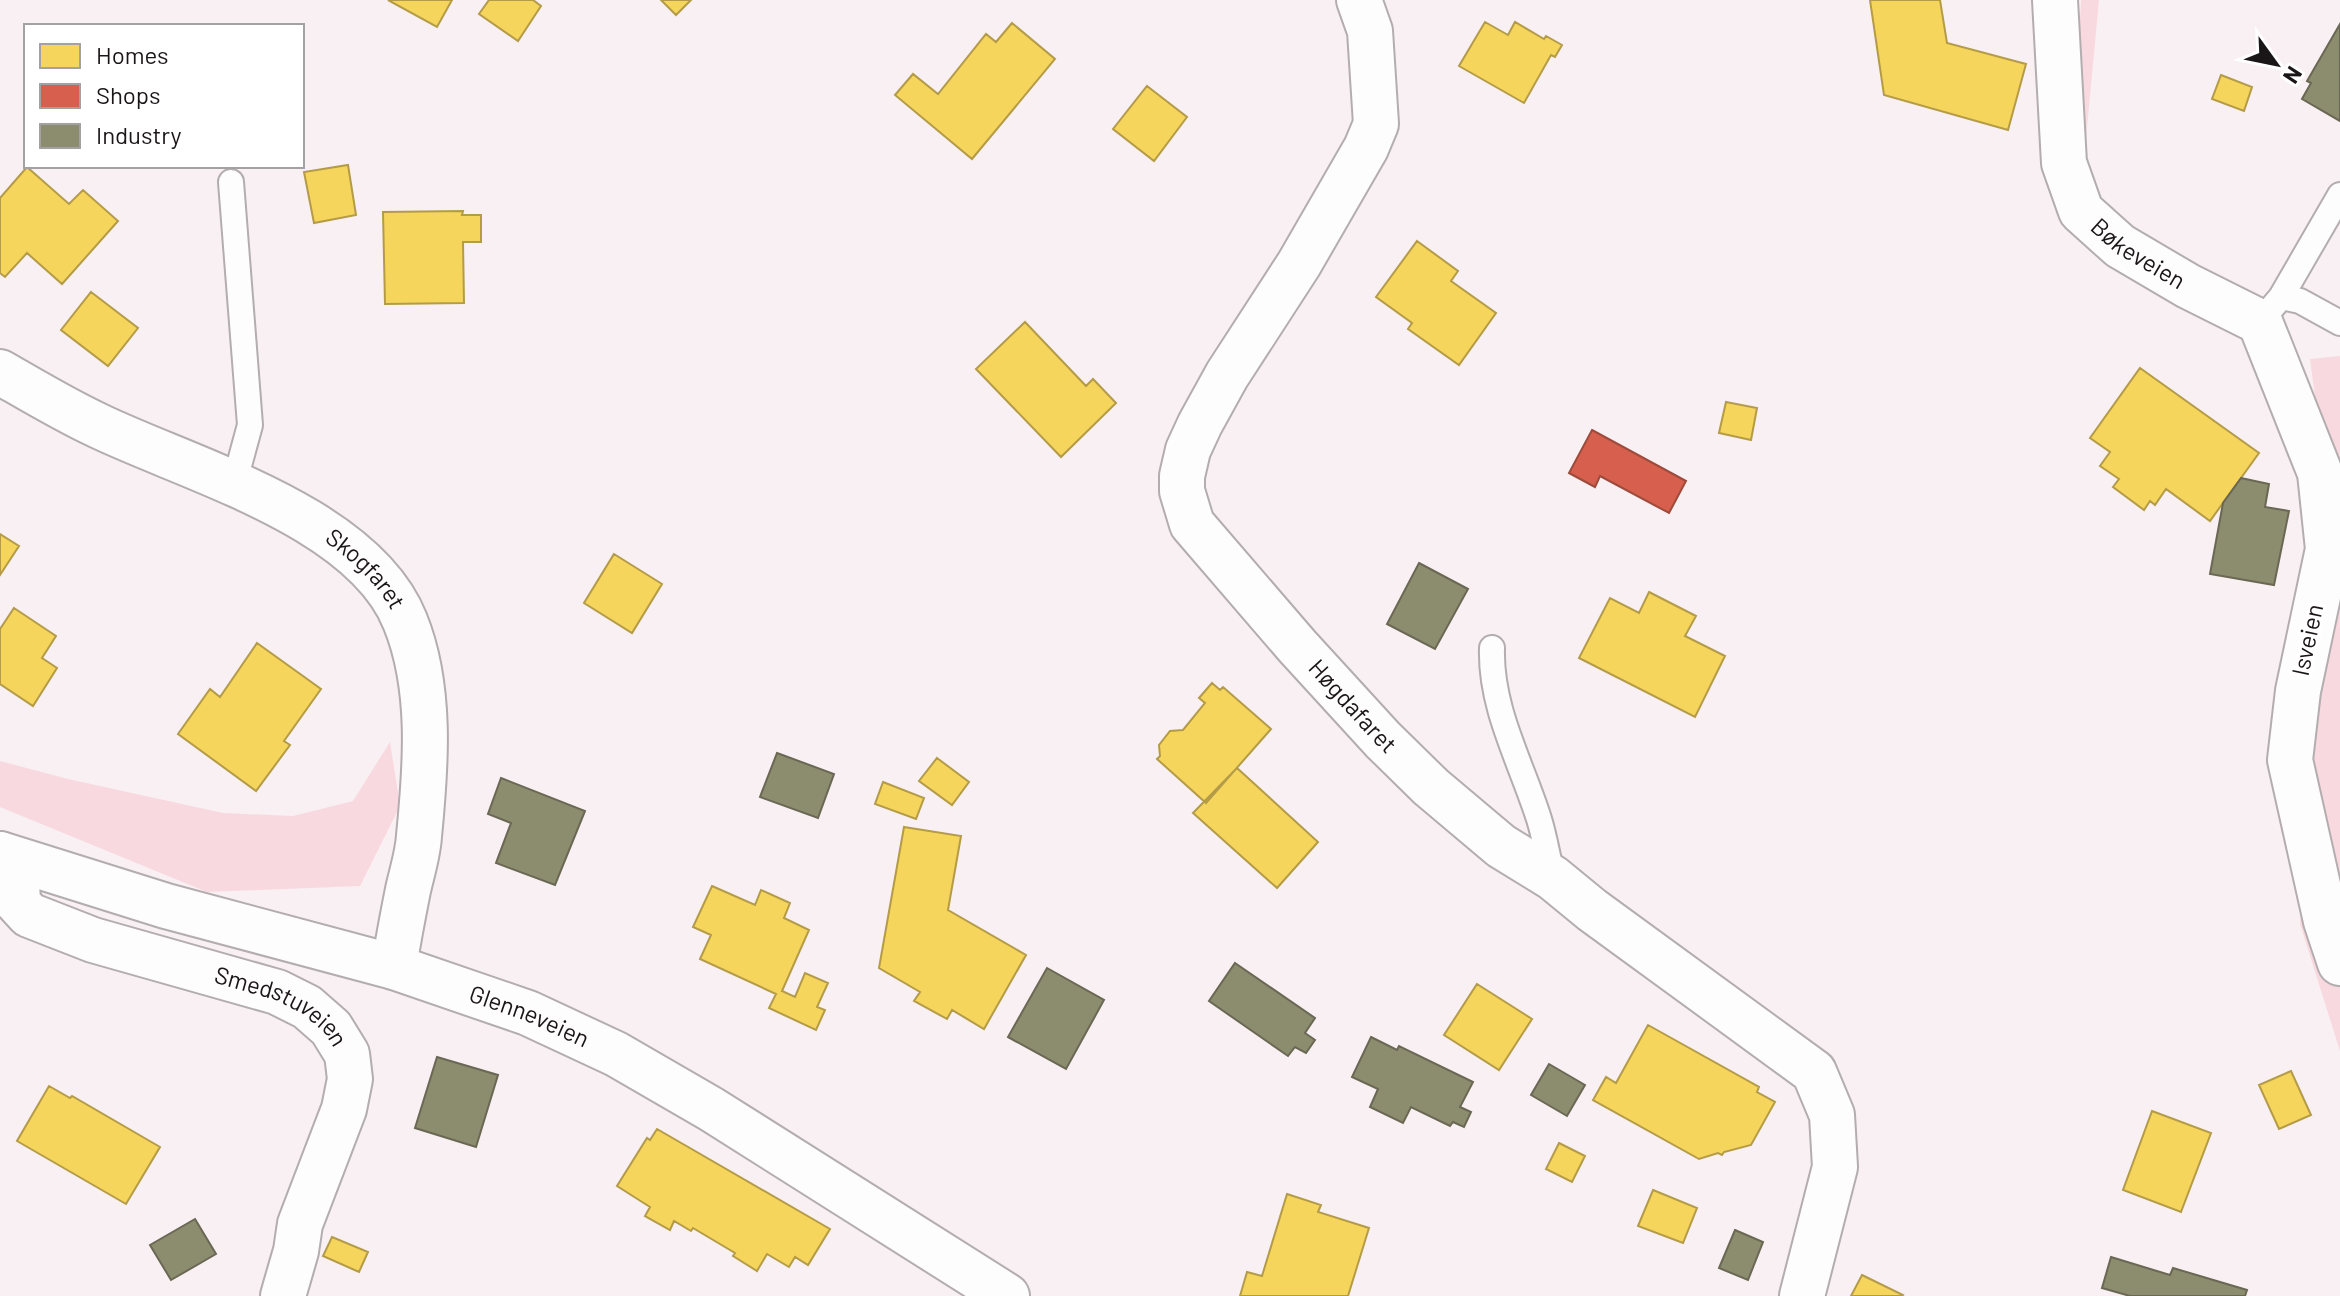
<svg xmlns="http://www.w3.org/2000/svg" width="2340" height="1296" font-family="Barlow,sans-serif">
  <rect width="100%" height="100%" fill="#f8f0f2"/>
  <path fill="#f9d9e0" d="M2081,0H2099L2085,149L2075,123Z
    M2340,356V487L2316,404L2310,359Z
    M2340,579V1051L2300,924L2314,721Z
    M390,742L400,806L360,886L207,892L0,807V761L68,779L223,813L293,816L353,801Z"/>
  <path fill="#f6d55c" stroke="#b49b47" stroke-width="2" d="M388,0H452L437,27Z
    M489,0H533L541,6L518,41L479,14Z
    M661,0H691L676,15Z
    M1870,0H1940L1947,43L2026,64L2008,130L1884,95Z
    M1485,22L1508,35L1515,22L1544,39L1546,36L1562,45L1555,57L1551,55L1524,103L1459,66Z
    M1012,23L1055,59L972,159L895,95L913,74L938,94L986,34L996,42Z
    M2221,75L2252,87L2244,111L2212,99Z
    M1147,86L1187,117L1154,161L1113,129Z
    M348,165L356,215L314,223L304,172Z
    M27,167L69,204L83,190L118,221L62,284L27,253L5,277L0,273V198Z
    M463,211L462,215H481V242H463L464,303L385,304L383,212Z
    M1417,241L1458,271L1451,281L1496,313L1459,365L1408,329L1412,323L1376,297Z
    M91,292L138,328L108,366L61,330Z
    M1025,322L1086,386L1093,379L1116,403L1061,457L976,369Z
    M2140,368L2259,453L2210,521L2166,489L2155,505L2150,501L2144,510L2113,487L2119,479L2100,466L2110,452L2090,438Z
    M1726,402L1757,408L1751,440L1719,433Z
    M0,534L19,546L0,575Z
    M614,554L662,584L632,633L584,603Z
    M1649,592L1696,616L1685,636L1725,656L1695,717L1579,658L1610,598L1639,613Z
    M14,608L56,636L42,658L57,668L33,706L0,684V629Z
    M257,643L321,689L284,741L290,745L256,791L178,734L210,689L220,697Z
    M1212,683L1220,690L1223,687L1271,729L1206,803L1157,759L1160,756L1159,745L1170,731L1183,730L1205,703L1199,698Z
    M937,758L969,782L952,805L919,781Z
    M1237,768L1318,842L1277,888L1193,813Z
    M883,782L924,798L916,819L875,804Z
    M904,827L961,836L948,910L1026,955L984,1029L952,1010L947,1019L914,1001L920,992L879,968Z
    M712,886L755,905L761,890L790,903L784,918L809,930L782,991L795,997L805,973L828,983L817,1007L825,1010L816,1030L769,1008L776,994L700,959L711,935L693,927Z
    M1477,984L1532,1019L1499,1070L1444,1035Z
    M1648,1025L1759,1087L1757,1092L1775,1102L1751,1145L1724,1152L1722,1155L1718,1153L1699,1159L1593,1100L1606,1077L1616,1083Z
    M2291,1071L2311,1115L2279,1129L2259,1085Z
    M49,1086L70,1098L72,1096L160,1147L126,1204L17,1141Z
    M2152,1111L2211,1133L2181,1212L2123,1190Z
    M657,1129L830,1229L808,1265L795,1257L789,1267L767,1254L757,1271L733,1256L735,1253L693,1228L691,1231L674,1221L670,1230L645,1216L650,1207L617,1186L647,1138L650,1140Z
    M1559,1143L1585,1156L1572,1182L1546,1169Z
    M1653,1190L1697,1208L1683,1243L1638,1226Z
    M1287,1194L1321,1205L1318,1212L1369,1228L1348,1296H1240L1247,1272L1262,1276Z
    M332,1237L368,1252L359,1272L323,1256Z
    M1862,1275L1903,1295L1902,1296H1851Z"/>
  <path fill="#d6604d" stroke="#9e4a3c" stroke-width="2" d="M1592,430L1686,481L1669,513L1600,476L1595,487L1569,473Z"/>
  <path fill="#8c8c6e" stroke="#6a6854" stroke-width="2" d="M2340,24V121L2302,99L2311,83L2307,81Z
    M2241,478L2269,484L2265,507L2289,511L2274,585L2210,574L2223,503Z
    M1419,563L1468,589L1435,649L1387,624Z
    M777,753L834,774L818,818L760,797Z
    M501,778L585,811L555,885L496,863L511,823L488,814Z
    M1235,963L1315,1018L1305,1033L1315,1040L1306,1053L1295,1047L1288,1056L1209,1001Z
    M1047,968L1104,1000L1066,1069L1008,1037Z
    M1371,1037L1397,1050L1399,1046L1473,1082L1460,1107L1471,1112L1464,1127L1453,1122L1450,1126L1411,1107L1403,1123L1370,1107L1378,1089L1352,1077Z
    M437,1057L498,1075L476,1147L415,1128Z
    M1549,1064L1585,1085L1567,1116L1531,1095Z
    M195,1219L216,1254L171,1280L150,1245Z
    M1735,1230L1763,1242L1748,1280L1719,1268Z
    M2111,1257L2170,1275L2173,1268L2247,1290L2245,1296H2130L2102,1288Z"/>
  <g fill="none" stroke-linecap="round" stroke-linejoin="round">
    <g stroke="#b3adaf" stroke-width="28">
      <path id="service" d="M231,182L250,425L234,484
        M2281,297L2300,301L2340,323
        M2260,322L2281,297L2340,195
        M1492,648C1490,708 1521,762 1539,819C1545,838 1548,859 1553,878"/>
    </g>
    <g stroke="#b3adaf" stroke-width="48">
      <g id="minor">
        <path id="s1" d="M1359,0L1370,31L1376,124L1366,148L1299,264L1227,375L1200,424L1188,450L1182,476V491L1192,524L1297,646L1383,740L1431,787L1501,846L1553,878L1592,910L1814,1072L1832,1115L1835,1167L1802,1296"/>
        <path id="s2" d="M2055,0L2064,163L2081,211L2120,246L2188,286L2260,322L2320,473L2328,549L2298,691L2290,760L2326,921L2340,963"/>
        <path id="s3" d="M0,372C33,391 66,411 101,427C194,471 364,518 405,621C432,687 426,766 419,836C418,854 412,872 408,890C403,915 398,941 394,967"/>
        <path id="s4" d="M0,854L17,882L18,903L29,915L93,940L277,992L307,1007L331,1028L347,1054L350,1079L344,1109L300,1224L296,1251L283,1296"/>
      </g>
    </g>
    <g stroke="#b3adaf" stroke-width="48">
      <g id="secondary">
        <path id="s5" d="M0,854L166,906L394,967L528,1013L616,1054L711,1109L1007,1296"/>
      </g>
    </g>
    <use href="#service" stroke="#fefdfd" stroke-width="24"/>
    <use href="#minor" stroke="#fefdfd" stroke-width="44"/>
    <use href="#secondary" stroke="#fefdfd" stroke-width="44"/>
  </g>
  <g text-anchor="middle" stroke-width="8" stroke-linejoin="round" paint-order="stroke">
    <g font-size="24" fill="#1a1516" stroke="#fff">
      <text dy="8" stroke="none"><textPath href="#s2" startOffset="286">Bøkeveien</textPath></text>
      <text dy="8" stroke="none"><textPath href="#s3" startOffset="418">Skogfaret</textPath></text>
      <text transform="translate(2308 640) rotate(-78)" y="8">Isveien</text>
      <text dy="8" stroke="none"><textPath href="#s1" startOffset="822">Høgdafaret</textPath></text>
      <text dy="8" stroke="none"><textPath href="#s4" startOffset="340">Smedstuveien</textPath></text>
      <text dy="8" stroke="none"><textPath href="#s5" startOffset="554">Glenneveien</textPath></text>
    </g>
  </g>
  <rect x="24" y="24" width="280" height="144" fill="#ffffff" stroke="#a3a1a2" stroke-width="2"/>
  <rect x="40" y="44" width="40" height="24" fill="#f6d55c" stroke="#a3a1a2" stroke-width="2"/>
  <text x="96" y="64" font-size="24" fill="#1a1516">Homes</text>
  <rect x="40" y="84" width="40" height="24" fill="#d6604d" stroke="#a3a1a2" stroke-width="2"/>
  <text x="96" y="104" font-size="24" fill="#1a1516">Shops</text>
  <rect x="40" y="124" width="40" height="24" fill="#8c8c6e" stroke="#a3a1a2" stroke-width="2"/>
  <text x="96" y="144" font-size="24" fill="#1a1516">Industry</text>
  <g transform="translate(2276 64) rotate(123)" stroke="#ffffff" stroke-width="6" paint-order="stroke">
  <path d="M0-6L14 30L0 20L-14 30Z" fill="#1a1516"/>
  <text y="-12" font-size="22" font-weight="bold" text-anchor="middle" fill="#1a1516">N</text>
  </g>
</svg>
